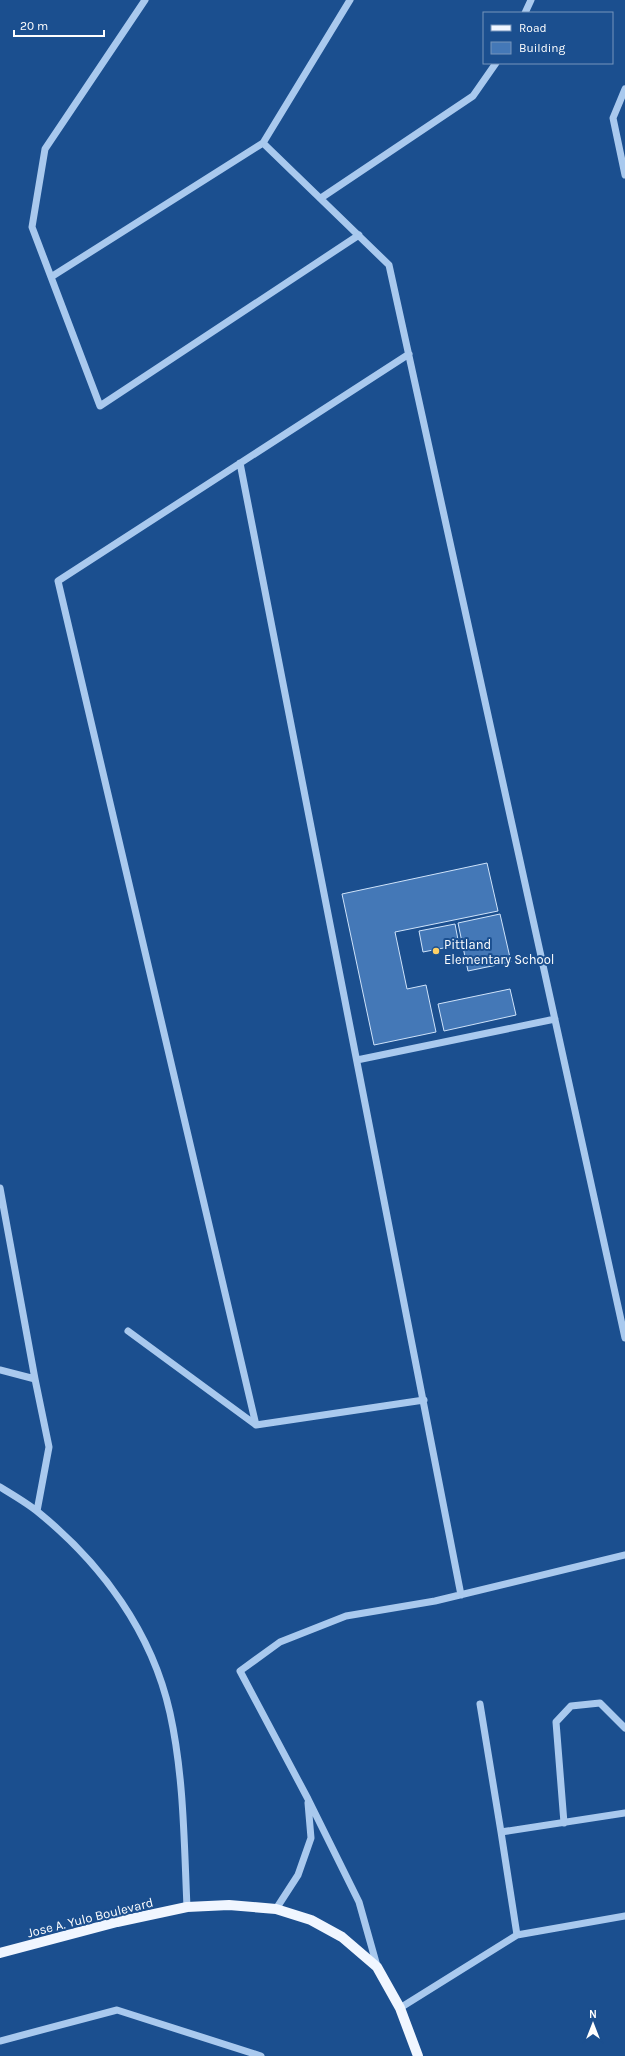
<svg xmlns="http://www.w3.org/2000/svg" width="625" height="2056" font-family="Karla,sans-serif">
  <rect width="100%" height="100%" fill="#1b4f8f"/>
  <path fill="#4478b7" stroke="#cfe3fa" d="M487,863L498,911L395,932L407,989L426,985L436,1032L374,1045L342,894Z
    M500,914L511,962L468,971L458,923Z
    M455,924L459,945L423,952L419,931Z
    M510,989L516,1015L444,1031L438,1004Z"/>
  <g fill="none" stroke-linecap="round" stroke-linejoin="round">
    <path stroke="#a9c9ee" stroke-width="7" d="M145,0L45,149L32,227L100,406L359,235
      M525,13L531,0
      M625,89L613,118L625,175
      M263,143L389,265L625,1338
      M321,198L473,96L496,63
      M51,277L263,143L350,0
      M240,463L461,1595
      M357,1060L555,1019
      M0,1188L35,1379L49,1447L37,1511
      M128,1331L256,1425L424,1400
      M0,1370L35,1379
      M256,1425L58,581L409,354
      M0,1487C13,1495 27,1503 38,1512C102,1564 152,1632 170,1713C184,1777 184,1842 187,1907
      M480,1704L501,1832
      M564,1823L556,1722L571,1706L600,1703L625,1728
      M276,1909L298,1875L311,1838L308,1803
      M517,1935L501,1832L625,1813
      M377,1966L359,1902L308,1799L240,1671L280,1642L346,1616L435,1601L625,1555
      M400,2008L517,1935L625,1916
      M0,2041L117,2010L261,2056"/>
    <path stroke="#f0f6ff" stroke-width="10" d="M0,1953L117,1922L187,1907L229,1905L276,1909L311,1920L342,1937L377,1967L400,2008L418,2056"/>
  </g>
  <circle fill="#ffd166" stroke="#1b4f8f" stroke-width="1.5" cx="436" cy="951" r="4"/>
  <g text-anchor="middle" stroke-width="4" stroke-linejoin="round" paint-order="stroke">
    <g font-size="13" fill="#fff" stroke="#1b4f8f" text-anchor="start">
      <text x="444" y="949">Pittland<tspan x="444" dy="15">Elementary School</tspan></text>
    </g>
    <g font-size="13" fill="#fff" stroke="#1b4f8f">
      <text transform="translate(90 1917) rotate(-14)" y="5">Jose A. Yulo Boulevard</text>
    </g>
  </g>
  <rect x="483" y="12" width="130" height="52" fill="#1b4f8f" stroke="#7695bc"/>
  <rect x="491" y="25" width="20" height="6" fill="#f0f6ff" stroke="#7695bc"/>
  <text x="519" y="32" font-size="12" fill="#ffffff">Road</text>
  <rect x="491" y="42" width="20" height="12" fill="#4478b7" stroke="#7695bc"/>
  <text x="519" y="52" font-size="12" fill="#ffffff">Building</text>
  <g transform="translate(593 2024)" stroke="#1b4f8f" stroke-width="3" paint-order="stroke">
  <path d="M0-3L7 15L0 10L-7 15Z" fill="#ffffff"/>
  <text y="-6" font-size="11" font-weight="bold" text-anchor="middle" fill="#ffffff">N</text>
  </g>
  <path d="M14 30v6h90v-6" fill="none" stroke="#ffffff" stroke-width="2"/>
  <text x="20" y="30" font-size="12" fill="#ffffff" stroke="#1b4f8f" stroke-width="3" paint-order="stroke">20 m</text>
</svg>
